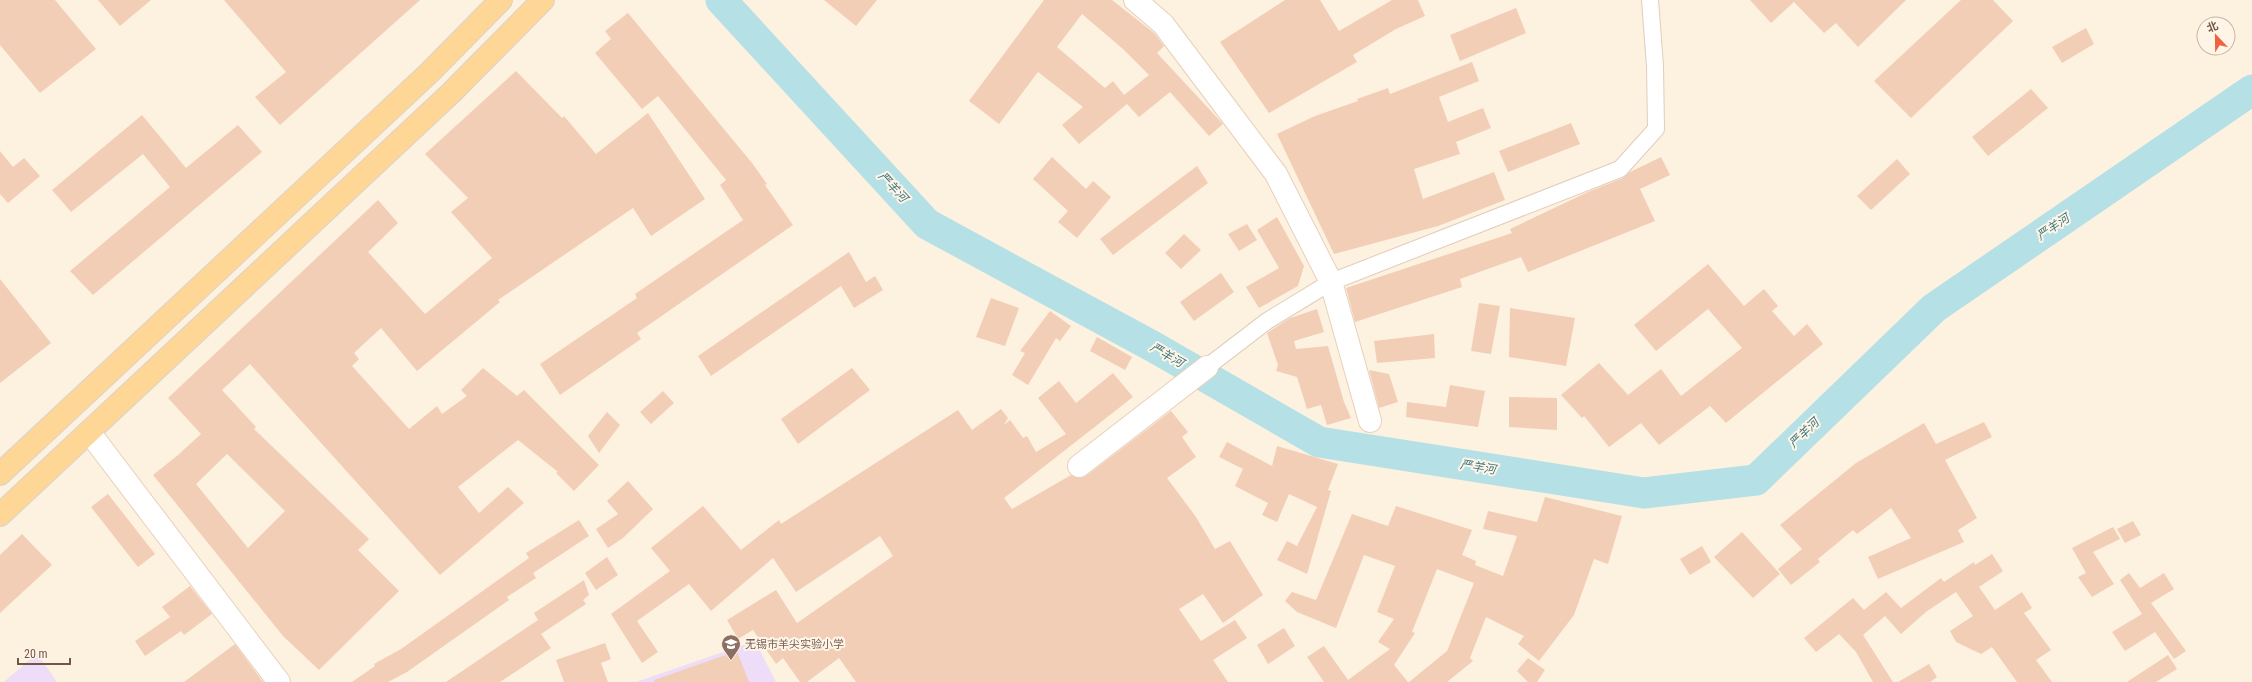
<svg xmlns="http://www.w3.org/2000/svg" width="2252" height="682" font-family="'Roboto Condensed','Noto Sans SC',sans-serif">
  <rect width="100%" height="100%" fill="#fdf1e0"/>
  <path fill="#eeddf9" d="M755,641L776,682H636Z
    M37,653L57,682H4Z"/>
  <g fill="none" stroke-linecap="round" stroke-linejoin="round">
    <path stroke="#b4e0e6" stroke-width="31" d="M721,0L927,224L1152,346L1319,442L1644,493L1756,480L1934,308L2252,90"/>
  </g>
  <path fill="#f3ceb6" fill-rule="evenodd" d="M0,0H55L96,49L40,93L0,45Z
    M98,0H151L120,26Z
    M224,0H420L280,125L255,97L286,72Z
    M824,0H877L856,26Z
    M1044,0H1112L1154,33L1164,46L1157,53L1223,124L1209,136L1170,92L1139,117L1127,104L1079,144L1062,125L1083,107L1038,72L999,124L969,101ZM1082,14L1123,49L1149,75L1124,95L1113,81L1105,88L1057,47Z
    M1285,0H1320L1339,31L1392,0H1418L1425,16L1396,29L1353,55L1357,62L1269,113L1220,42Z
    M1750,0H1906L1858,47L1836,23L1824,33L1794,2L1771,23Z
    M1961,0H1993L2013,21L1911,118L1874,81Z
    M1516,8L1526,33L1460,61L1450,35Z
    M628,13L752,163L767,184L765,185L793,225L637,333L641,339L560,395L540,364L637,298L635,294L743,220L720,185L726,180L658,96L642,109L595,53L611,39L605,31Z
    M2086,28L2094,44L2062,63L2052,47Z
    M1472,62L1479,81L1439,97L1448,122L1483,108L1491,128L1456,142L1460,154L1414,169L1423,199L1494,172L1505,200L1438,226L1334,254L1277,134L1315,116L1358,101L1357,99L1388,88L1390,94Z
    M516,71L562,118L564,116L596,154L648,113L705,199L651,236L633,208L498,300L500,302L417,371L381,328L354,353L359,359L352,366L409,429L437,406L442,414L467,396L461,390L483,368L517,396L524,390L599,465L574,491L556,473L558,472L518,440L458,487L479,513L508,487L524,503L440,575L250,364L222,390L256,427L254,429L369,539L358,550L399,591L319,670L283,636L153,475L178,455L201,434L168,398L378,200L398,223L368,252L425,314L492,258L451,212L468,198L425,154ZM227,454L285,511L248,548L196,484Z
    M2031,89L2048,108L1988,156L1972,137Z
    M142,115L186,168L238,125L262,152L93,295L70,271L170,187L143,154L71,212L52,190Z
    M1571,123L1580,144L1508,172L1499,151Z
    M0,151L13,167L24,158L40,176L8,203L0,194Z
    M1052,157L1086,189L1093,181L1111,197L1077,238L1058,222L1068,211L1033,179Z
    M1661,157L1670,175L1640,189L1655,221L1528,272L1521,257L1460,279L1462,287L1355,322L1346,288L1512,233L1510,229L1588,192L1623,178L1630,172Z
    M1897,159L1910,174L1871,210L1857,196Z
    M1197,166L1208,183L1113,255L1100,239Z
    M1277,217L1304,266L1298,286L1259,308L1246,287L1279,268L1257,230Z
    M1247,224L1257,240L1239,251L1228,234Z
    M1184,234L1201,250L1181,269L1165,253Z
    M849,252L866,282L875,276L883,290L854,308L841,286L711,376L698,356Z
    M1708,264L1744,306L1764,289L1778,306L1772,311L1794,336L1807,324L1823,344L1726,423L1710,406L1659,445L1641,423L1609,447L1584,416L1582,418L1561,395L1599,363L1628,395L1661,369L1681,396L1742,348L1708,309L1656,351L1634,325Z
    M1221,273L1234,292L1194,321L1180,302Z
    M0,279L51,343L0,383Z
    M991,298L1019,308L1005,346L976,337Z
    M1479,303L1500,306L1491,354L1471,351Z
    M1510,308L1575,318L1566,366L1509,357Z
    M1317,309L1324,332L1294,341L1296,349L1328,346L1344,402L1351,418L1327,425L1321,405L1307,409L1297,377L1276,371L1278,365L1267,333L1290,318Z
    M1050,311L1071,326L1060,341L1056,338L1028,385L1012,375L1025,353L1020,351Z
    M1434,334L1435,358L1377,363L1374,341Z
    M1097,337L1132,357L1125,370L1090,351Z
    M852,368L870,390L798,444L781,419Z
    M1369,370L1389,374L1398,402L1379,408Z
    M1113,373L1133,397L1004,498L1012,509L1071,475L1080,478L1086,476L1171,411L1188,432L1182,437L1196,457L1167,478L1196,517L1215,549L1230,541L1263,595L1223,623L1203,594L1179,609L1201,641L1235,620L1247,638L1213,660L1228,682H856L839,658L807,682H800L783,658L776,664L753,630L738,639L727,620L776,590L797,623L893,556L880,536L796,592L773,558L711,611L689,584L637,621L658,652L642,663L611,614L670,571L651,548L703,506L741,550L779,520L781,524L958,410L972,430L1001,409L1008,418L1004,425L1010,420L1023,438L1027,436L1036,452L1066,434L1038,398L1059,381L1076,403Z
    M1450,385L1485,391L1478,427L1406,417L1407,402L1446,407Z
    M663,391L674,403L651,424L640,412Z
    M1509,397L1557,398V430L1509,427Z
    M607,412L620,425L599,453L588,436Z
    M1984,422L1992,437L1945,460L1977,518L1958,530L1964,542L1878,579L1868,557L1911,538L1891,508L1857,534L1853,530L1818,559L1820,562L1791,585L1778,569L1802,549L1780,525L1856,463L1924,423L1936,444Z
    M1227,442L1272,466L1277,446L1338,464L1328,490L1331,491L1307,574L1277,560L1287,541L1297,546L1317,507L1289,494L1277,522L1262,515L1268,503L1235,486L1243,469L1219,457Z
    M628,481L653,509L623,538L608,548L596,529L618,514L607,501Z
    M108,494L155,554L138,567L91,507Z
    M1545,497L1622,516L1608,564L1594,559L1574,615L1539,661L1518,644L1524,636L1486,617L1470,658L1473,661L1447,682H1409L1447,651L1474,583L1437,569L1412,632L1415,633L1394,665L1408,682H1324L1307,657L1324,646L1348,680L1390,649L1378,642L1394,619L1377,612L1395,566L1364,555L1336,628L1297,612L1285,601L1292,592L1316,600L1352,514L1388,526L1396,506L1472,530L1462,555L1476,561L1475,565L1503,576L1517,536L1483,529L1488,511L1537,522Z
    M579,520L589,536L533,573L536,578L507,597L509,600L407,672L388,682H352L375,666L374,664L401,649L529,558L526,553Z
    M2133,521L2141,535L2125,543L2117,529Z
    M2113,527L2120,539L2093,552L2114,584L2092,597L2078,577L2086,573L2072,548Z
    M1742,532L1780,574L1753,598L1714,557Z
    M22,534L52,565L0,613V555Z
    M1702,546L1711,562L1690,575L1680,559Z
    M1992,554L2003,571L1979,587L1995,610L2022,592L2032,608L2024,613L2051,650L2036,660L2052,682H2017L1992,647L1981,654L1956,642L1950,631L1973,616L1956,592L1927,611L1901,634L1885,616L1863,635L1893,682H1873L1856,652L1839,634L1816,652L1804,638L1853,598L1864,610L1886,592L1901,608L1941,578L1944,582L1974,562L1975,565Z
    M607,557L618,575L596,590L585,573Z
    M2129,573L2140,588L2164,573L2174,589L2151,603L2186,651L2174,659L2155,632L2125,651L2112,632L2142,614L2120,580Z
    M584,580L589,595L583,600L586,604L541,634L551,648L500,682H446L538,620L534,613Z
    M190,586L212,614L184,635L181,631L145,656L135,641L170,617L162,607Z
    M1284,628L1295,646L1268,664L1257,645Z
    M605,643L611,659L601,663L608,682H564L556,660Z
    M235,644L263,682H184Z
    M737,651L749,682H654V680Z
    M2168,655L2177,669L2156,682H2127Z
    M1528,658L1545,670L1537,682H1528L1517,671Z
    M1929,664L1937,677L1930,682H1898Z"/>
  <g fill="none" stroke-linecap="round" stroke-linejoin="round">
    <g stroke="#e1cdbb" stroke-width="18">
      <path id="street" d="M1207,367L1267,321L1331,282L1620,169L1656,129L1655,66L1650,0"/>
    </g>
    <g stroke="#e8d0bb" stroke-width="24">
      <path id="secondary" d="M1135,0L1163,24L1276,174L1331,282L1370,421
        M89,432L279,682
        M1079,466L1207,367"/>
    </g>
    <g stroke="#dbd3cf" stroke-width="24">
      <path id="primary" d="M0,474L429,73L501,0
        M0,515L451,93L543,0"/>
    </g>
    <use href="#street" stroke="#fff" stroke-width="16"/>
    <use href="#secondary" stroke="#fff" stroke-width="22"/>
    <use href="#primary" stroke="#fed695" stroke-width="22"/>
  </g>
  <defs>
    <g id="school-pin" transform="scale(1)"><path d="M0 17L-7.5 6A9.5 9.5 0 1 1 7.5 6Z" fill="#8d6e63" stroke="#fff5e6"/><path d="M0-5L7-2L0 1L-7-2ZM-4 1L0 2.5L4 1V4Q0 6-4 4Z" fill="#fff"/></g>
  </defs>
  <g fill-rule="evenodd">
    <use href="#school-pin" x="731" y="644"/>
  </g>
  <g text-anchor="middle" stroke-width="4" stroke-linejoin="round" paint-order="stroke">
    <g font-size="11" fill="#785e54" stroke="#fff5e6" text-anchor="start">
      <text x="745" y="648">无锡市羊尖实验小学</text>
    </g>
    <g font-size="12" font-style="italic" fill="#3d7782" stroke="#fff5e6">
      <text transform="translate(893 187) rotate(47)" y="4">严羊河</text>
      <text transform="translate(2053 227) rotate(-34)" y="4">严羊河</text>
      <text transform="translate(1167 355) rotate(30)" y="4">严羊河</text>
      <text transform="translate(1804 433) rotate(-44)" y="4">严羊河</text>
      <text transform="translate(1478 467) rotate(9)" y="4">严羊河</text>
    </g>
  </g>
  <g transform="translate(2216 36) rotate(338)"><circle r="19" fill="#fff5e6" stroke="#c7b5a6"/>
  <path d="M0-3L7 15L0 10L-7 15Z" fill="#ec6440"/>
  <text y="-6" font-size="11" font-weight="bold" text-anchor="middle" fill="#745646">北</text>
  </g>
  <path d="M18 658v6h52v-6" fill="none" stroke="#745646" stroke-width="2"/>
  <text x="24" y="658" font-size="12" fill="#745646" stroke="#fff5e6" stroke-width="3" paint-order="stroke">20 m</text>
</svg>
